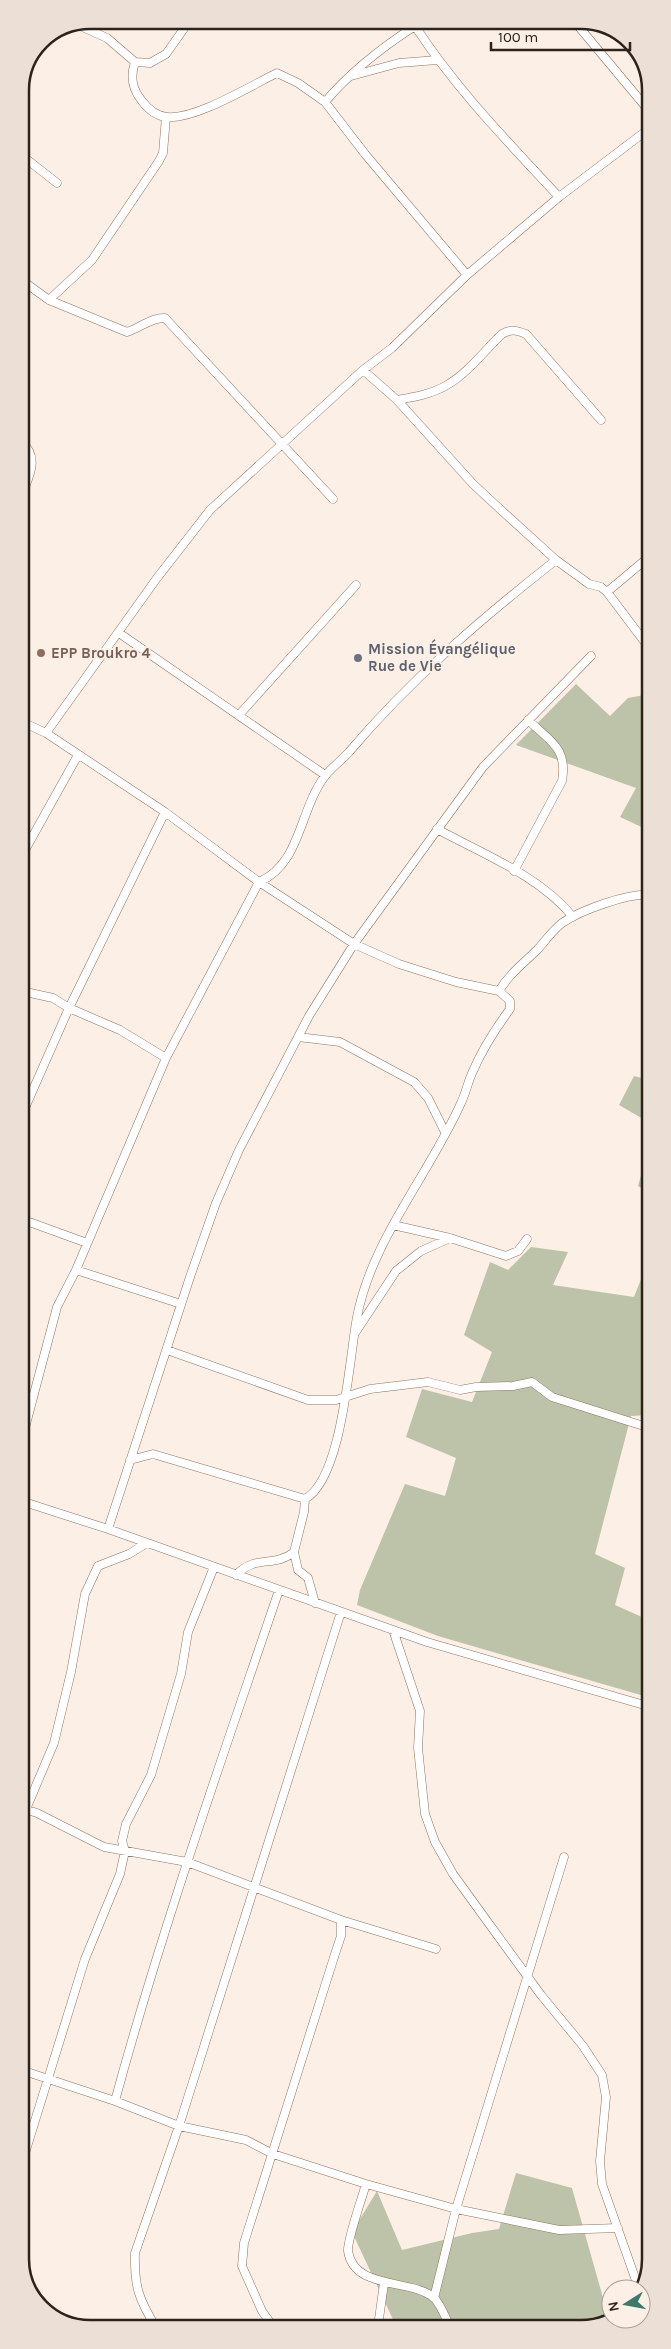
<svg xmlns="http://www.w3.org/2000/svg" width="671" height="2349" font-family="Karla,sans-serif">
  <rect width="100%" height="100%" fill="#fcefe6"/>
  <path fill="#bdc3a9" d="M576,684L610,716L628,698L650,694V831L620,817L636,788L516,745Z
    M634,1076L650,1080V1123L619,1105Z
    M650,1143V1193L638,1186Z
    M650,1235V1415L631,1416L595,1554L625,1568L615,1605L651,1621V1698L438,1636L357,1605L360,1590L405,1484L445,1496L456,1458L406,1437L422,1389L472,1402L492,1352L464,1335L490,1262L508,1270L531,1247L568,1252L553,1285L634,1297L647,1264Z
    M516,2173L572,2188L609,2319L595,2328H397L352,2232L377,2191L402,2250L472,2233L499,2229Z"/>
  <g fill="none" stroke-linecap="round" stroke-linejoin="round">
    <g stroke="#90745e" stroke-width="9">
      <path id="minor" d="M422,20L415,26C456,89 508,142 559,197
        M574,21L650,112
        M78,25L107,38L135,62L150,63L166,54L190,20
        M135,62C130,77 132,89 142,101C148,109 156,116 167,117C195,120 250,86 277,73L298,83L325,102C351,71 381,48 415,26
        M351,76L399,63L437,60
        M325,102L365,154L467,275
        M20,154L57,183
        M20,279L49,300L127,332C140,328 152,317 165,318L333,499
        M49,300L92,260L159,161L163,153L166,117
        M363,370L397,400L473,484L501,510L556,560L589,584L601,587L607,592L650,649
        M397,400C414,397 432,394 447,385C468,373 484,351 502,334C511,329 516,330 526,334L601,420
        M20,440C42,459 28,477 20,500
        M607,592L650,556
        M119,633L325,775
        M239,715L356,585
        M20,721L46,733L165,812L259,882L354,944L399,964L456,982L499,991L510,1001V1009C496,1028 482,1050 473,1071C468,1081 466,1093 461,1103C429,1175 372,1239 357,1317C349,1358 343,1478 305,1499L304,1512L294,1552C274,1568 256,1554 236,1575
        M46,733L157,578L210,510L363,370L392,348L467,275L559,197L650,128
        M437,829C483,854 540,876 573,917
        M20,859L78,755
        M514,871L562,781C568,748 550,741 528,720
        M21,991L53,998L69,1008L120,1030L166,1058
        M499,991C510,973 523,964 538,949C546,940 552,931 562,923C581,910 628,893 650,895
        M298,1037L340,1042L414,1082L428,1098L445,1132
        M21,1117L69,1008L165,812
        M21,1219L87,1243
        M393,1225L450,1238L506,1256L518,1251L527,1239
        M76,1270L181,1304
        M355,1333L396,1271L421,1251L450,1238
        M167,1350L308,1400H336L370,1389L428,1382L460,1390L476,1387L513,1386L532,1382L552,1397L650,1428
        M21,1443L57,1307L76,1270L166,1058L259,882C301,864 299,810 325,776C331,768 341,761 349,752C410,680 482,618 556,560
        M130,1460L153,1454L305,1499
        M21,1501L108,1529L427,1642L651,1707
        M108,1529L190,1277L216,1203L239,1150L309,1016L354,944L483,767L591,656
        M294,1552L298,1570L308,1578L315,1603
        M393,1630L420,1711L418,1748L425,1814L435,1842L453,1874L487,1921L541,1995L583,2046L602,2075L606,2097L600,2161L602,2184L639,2289
        M21,1808L37,1813L104,1847L187,1862L341,1920L436,1949
        M21,1821L54,1743L71,1672L85,1594L98,1566L129,1554L147,1543
        M21,2070L115,2101L179,2126L246,2140L273,2154L366,2184L456,2209L559,2230L618,2228
        M115,2101C162,1928 222,1759 279,1590
        M21,2166L85,1959L120,1874L125,1851L122,1841L126,1824L151,1775L181,1674L188,1632L214,1567
        M366,2184C362,2198 347,2240 348,2251C354,2291 412,2278 434,2298C441,2304 446,2320 451,2328
        M434,2298L456,2209L564,1857
        M274,2328L262,2311L242,2266L244,2243L335,1954L341,1936V1920
        M376,2328L379,2319L384,2283
        M157,2329C139,2300 134,2287 135,2253L179,2126L341,1612"/>
    </g>
    <use href="#minor" stroke="#fff" stroke-width="8"/>
  </g>
  <circle fill="#8d6e63" stroke="#fcefe6" stroke-width="2" cx="41" cy="653" r="5"/>
  <circle fill="#6b7280" stroke="#fcefe6" stroke-width="2" cx="358" cy="658" r="5"/>
  <g text-anchor="middle" stroke-width="4" stroke-linejoin="round" paint-order="stroke">
    <g font-size="15" font-weight="bold" fill="#5b616d" stroke="#fcefe6" text-anchor="start">
      <text x="368" y="654">Mission Évangélique<tspan x="368" dy="17">Rue de Vie</tspan></text>
    </g>
    <g font-size="15" font-weight="bold" fill="#785e54" stroke="#fcefe6" text-anchor="start">
      <text x="51" y="658">EPP Broukro 4</text>
    </g>
  </g>
  <path d="M0 0H671V2349H0ZM90 29H581A61 61 0 0 1 642 90V2259A61 61 0 0 1 581 2320H90A61 61 0 0 1 29 2259V90A61 61 0 0 1 90 29Z" fill="#ecdfd6" fill-rule="evenodd"/>
  <path fill="none" stroke="#2e231a" stroke-width="2.5" d="M90 29H581A61 61 0 0 1 642 90V2259A61 61 0 0 1 581 2320H90A61 61 0 0 1 29 2259V90A61 61 0 0 1 90 29Z"/>
  <g transform="translate(626 2304) rotate(259)"><circle r="24" fill="#fcefe6" stroke="#aa9d94"/>
  <path d="M0-4L9 19L0 12L-9 19Z" fill="#3a7a68"/>
  <text y="-8" font-size="14" font-weight="bold" text-anchor="middle" fill="#2e231a">N</text>
  </g>
  <path d="M491 42v8h139v-8" fill="none" stroke="#2e231a" stroke-width="2.5"/>
  <text x="498" y="42" font-size="15" fill="#2e231a" stroke="#fcefe6" stroke-width="4" paint-order="stroke">100 m</text>
</svg>
